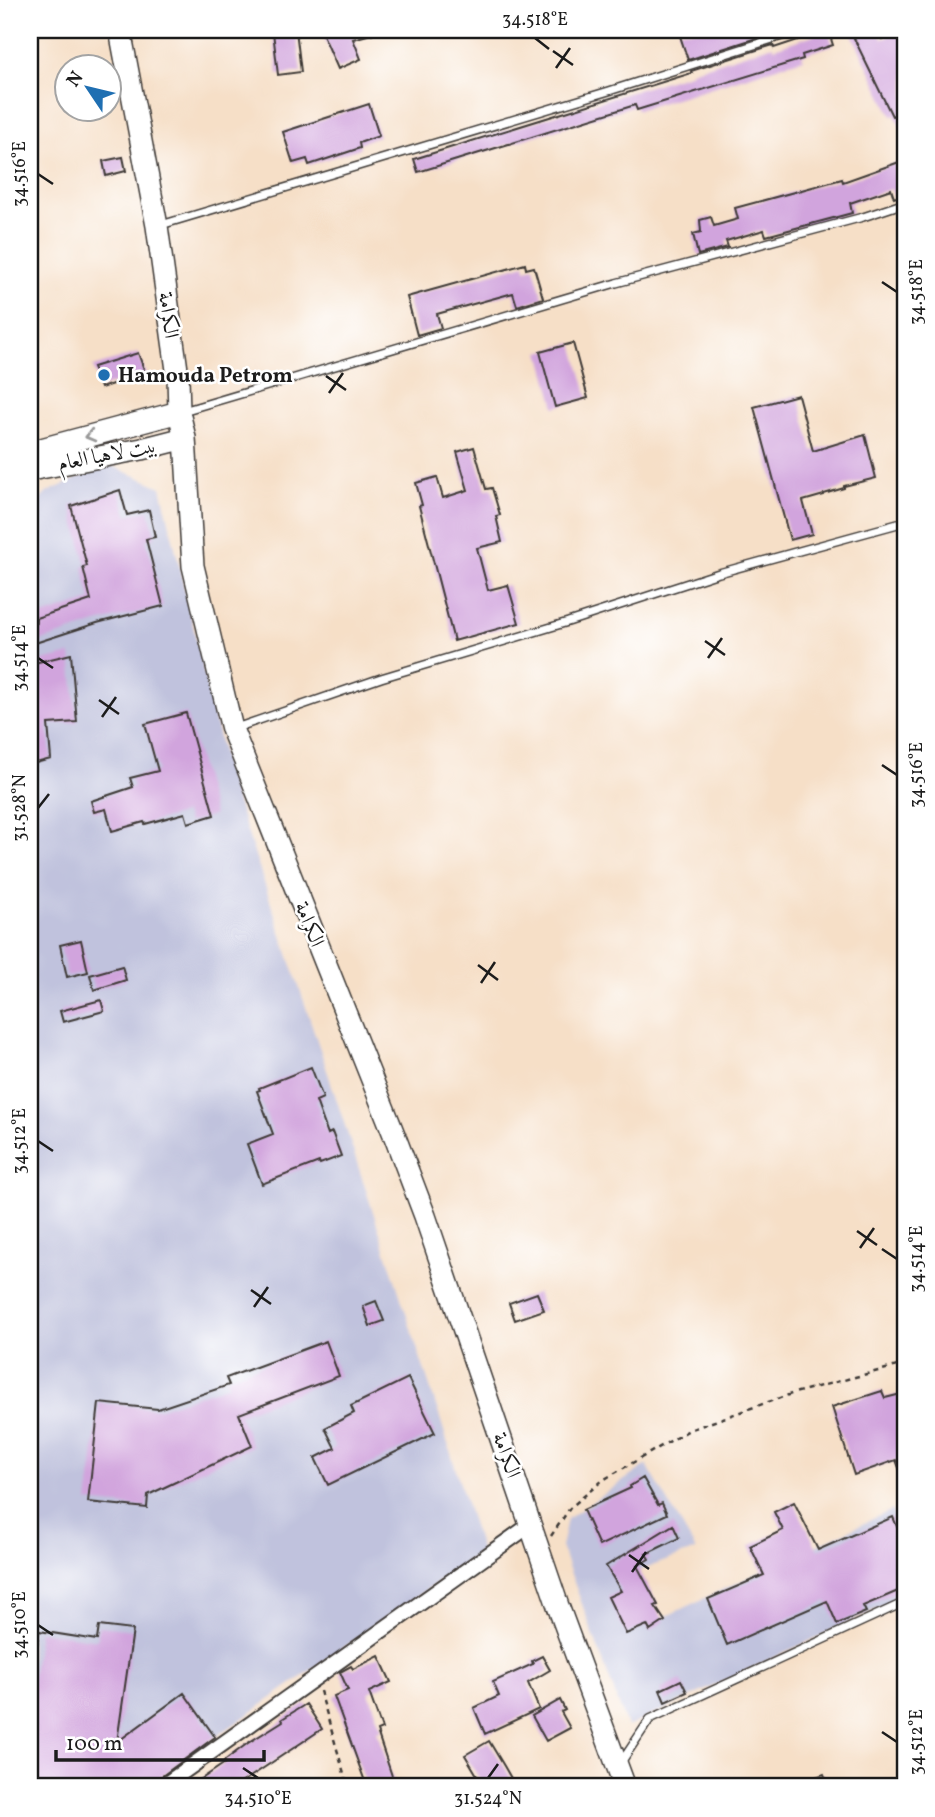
<svg xmlns="http://www.w3.org/2000/svg" width="935" height="1817" font-family="Vollkorn,Amiri,serif">
  <rect width="100%" height="100%" fill="#fff"/>
  <filter id="ink" filterUnits="userSpaceOnUse"><feTurbulence type="fractalNoise" baseFrequency=".0143" numOctaves="2"/><feDisplacementMap in="SourceGraphic" scale="14" xChannelSelector="R" yChannelSelector="G"/><feConvolveMatrix kernelMatrix="1 2 1 2 8 2 1 2 1" color-interpolation-filters="sRGB"/></filter>
  <filter id="wash" filterUnits="userSpaceOnUse"><feTurbulence type="fractalNoise" baseFrequency=".00686" numOctaves="4" result="noise"/><feDisplacementMap in="SourceGraphic" scale="28" xChannelSelector="R" yChannelSelector="G"/><feGaussianBlur stdDeviation="1.57" result="paint"/><feColorMatrix in="noise" values="0 0 0 0 0 0 0 0 0 0 0 0 0 0 0 0 0 1.4 0 .05"/><feComposite in="paint" operator="in"/></filter>
  <g filter="url(#wash)">
    <rect width="100%" height="100%" fill="#f6dfc7"/>
    <path fill="#c0c2dd" d="M108,464L161,487L227,772L324,1061L441,1421L481,1552L144,1787H30V674L37,502L48,492Z
      M647,1465L696,1550L638,1571L658,1620L892,1510L905,1547V1596L627,1727L561,1547L567,1519Z"/>
    <g id="blocks">
      <path fill="#d1a4dd" d="M296,30L301,72L278,75L273,32Z
        M321,30H374L375,33L353,39L361,59L338,69Z
        M678,30H768L769,34L688,60Z
        M828,30L833,45L802,55L803,59L637,110L635,105L418,172L414,159L692,73L691,71L773,45L774,48Z
        M850,30H878L882,39L900,30H905V137L895,115L892,116Z
        M369,104L379,136L359,143L360,148L309,165L307,159L293,163L283,132Z
        M123,157L126,171L106,176L103,161Z
        M905,160V194L894,198L891,189L850,203L852,213L766,236L764,230L726,241L728,247L698,255L693,234L701,232L700,220L711,217L714,226L738,219L735,208L842,179L843,182Z
        M525,264L526,269L534,267L543,298L517,306L513,293L437,314L441,328L417,335L407,297Z
        M573,343L588,398L555,407L540,352Z
        M138,353L146,375L128,381L127,379L101,388L93,367Z
        M798,395L813,451L865,435L876,478L844,486V488L824,494V495L803,501L812,534L790,540L754,407Z
        M474,447L486,489L492,488L500,515L496,516L502,542L477,548L488,590L508,585L519,623L454,641L419,506L422,505L416,483L437,477L443,498L468,490L457,452Z
        M120,490L127,515L149,510L155,537L146,539L163,606L97,623L35,643L36,618L91,600L83,567L87,566L71,506Z
        M71,654L77,722L48,724L51,759L32,764L34,663Z
        M186,713L214,815L188,823L185,813L145,824L144,822L112,831L106,809L94,812L91,801L133,787L130,778L158,771L145,724Z
        M81,940L88,972L67,977L60,945Z
        M122,966L126,980L94,990L90,975Z
        M101,1000L104,1011L63,1022L60,1011Z
        M311,1067L323,1098L316,1101L328,1134L332,1132L341,1156L320,1164L319,1162L262,1184L247,1144L273,1134L257,1091L260,1090L259,1088Z
        M537,1293L544,1310L515,1320L509,1303Z
        M376,1301L384,1321L370,1326L363,1306Z
        M326,1341L339,1376L239,1414L252,1446L148,1495L147,1508L88,1502L99,1403L158,1409L229,1385L226,1378Z
        M408,1378L435,1433L328,1485L315,1458L335,1448L325,1428L354,1413L351,1406Z
        M882,1391L885,1398L905,1393V1481H904L896,1460L854,1475L832,1407Z
        M643,1478L658,1505L662,1503L667,1514L599,1546L583,1510L631,1488L630,1486Z
        M794,1502L818,1550L893,1517L905,1545V1588L863,1606L866,1612L837,1624L827,1601L727,1645L708,1599L764,1575L750,1546L783,1530L774,1512Z
        M673,1525L679,1538L646,1554L649,1559L637,1566L658,1605L655,1606L665,1621L650,1631L647,1625L626,1634L608,1597L621,1591L606,1566Z
        M99,1626L133,1630L117,1742L184,1693L215,1737L147,1787H30V1695L39,1631L97,1640Z
        M379,1656L391,1682L369,1692L382,1729L377,1731L394,1782L378,1787H367L334,1696L348,1690L340,1672L351,1666L353,1669Z
        M542,1656L550,1670L528,1683L539,1709L485,1734L474,1708L499,1696L493,1682L533,1664L532,1661Z
        M681,1680L687,1692L665,1702L660,1690Z
        M560,1700L565,1710L561,1712L570,1728L546,1741L532,1716Z
        M306,1704L322,1729L235,1787H205L200,1780L225,1763L224,1761L248,1743L283,1721L282,1719Z
        M489,1741L504,1766L516,1787H467L480,1780L465,1755Z
        M824,1774L829,1787H791V1786Z"/>
    </g>
  </g>
  <g filter="url(#ink)">
    <use href="#blocks" fill-opacity="0" stroke="#3d3936" stroke-width="2"/>
    <g fill="none" stroke-linecap="round" stroke-linejoin="round">
      <g stroke="#3d3936" stroke-width="10">
        <path id="lane" d="M161,225L609,91L801,30
          M183,411L616,283L863,217L905,203
          M233,729L381,678L568,622L719,573L905,522
          M620,1764L650,1719L905,1602"/>
      </g>
      <g stroke="#3d3936" stroke-width="18">
        <path id="street" d="M162,1787L530,1525"/>
      </g>
      <g stroke="#3d3936" stroke-width="24">
        <path id="secondary" d="M120,30L157,226L178,377L179,412L185,438L193,566L232,729L395,1137L425,1216L558,1606L625,1787
          M30,452L179,412
          M30,470L142,449L185,438"/>
      </g>
      <path stroke="#3d3936" stroke-width="2.5" stroke-dasharray="5 5" stroke-linecap="butt" d="M551,1536L570,1508L603,1480L689,1430L794,1393L905,1364
        M320,1691L348,1787"/>
      <use href="#lane" stroke="#fff" stroke-width="7"/>
      <use href="#street" stroke="#fff" stroke-width="14"/>
      <use href="#secondary" stroke="#fff" stroke-width="21"/>
    </g>
    <defs><path id="oneway-chevron" d="M-2-3.5L2.5 0L-2 3.5" fill="none" stroke-width="1.6" stroke-linecap="round" stroke-linejoin="round" transform="scale(1.75)"/></defs>
    <use stroke="#999" href="#oneway-chevron" transform="translate(90 436) rotate(165)"/>
  </g>
  <path fill="none" stroke="#1c1c1c" stroke-width="2.5" d="M535,38L549,49M553,51L573,65M556,68L570,48M38,174L53,184M882,282L897,292M326,376L346,390M329,393L343,373M705,641L725,655M38,658L53,668M708,658L722,638M99,700L119,714M102,717L116,697M882,765L897,775M38,808L49,794M478,965L498,980M481,983L495,962M38,1141L53,1151M857,1231L877,1245M860,1248L874,1228M882,1249L897,1259M251,1290L271,1304M254,1307L268,1287M629,1555L649,1569M632,1572L646,1552M38,1625L53,1635M882,1732L897,1742M243,1768L258,1778M488,1778L498,1764"/>
  <circle fill="#1f6fb2" stroke="#fff" stroke-width="2.5" cx="104" cy="375" r="7"/>
  <g text-anchor="middle" stroke-width="5" stroke-linejoin="round" paint-order="stroke">
    <g font-size="21" fill="#1c1c1c" stroke="#fff">
      <text transform="translate(169 315) rotate(82)" y="7">الكرامة</text>
      <text transform="translate(107 454) rotate(-11)" y="7">بيت لاهيا العام</text>
      <text transform="translate(310 924) rotate(68)" y="7">الكرامة</text>
      <text transform="translate(507 1455) rotate(71)" y="7">الكرامة</text>
    </g>
    <g font-size="21" font-weight="bold" fill="#1c1c1c" stroke="#fff" text-anchor="start">
      <text x="118" y="382">Hamouda Petrom</text>
    </g>
  </g>
  <rect width="935" height="1817" fill="none" stroke="#fff" stroke-width="77"/>
  <g transform="translate(88 88) rotate(305)"><circle r="33" fill="#ffffff" stroke="#a4a4a4" stroke-width="2"/>
  <path d="M0-5L12 26L0 18L-12 26Z" fill="#1f6fb2"/>
  <text y="-10" font-size="19" font-weight="bold" text-anchor="middle" fill="#1c1c1c">N</text>
  </g>
  <path d="M56 1750v10h208v-10" fill="none" stroke="#1c1c1c" stroke-width="3.5"/>
  <text x="66" y="1750" font-size="21" fill="#1c1c1c" stroke="#ffffff" stroke-width="5" paint-order="stroke">100 m</text>
  <rect x="38" y="38" width="859" height="1740" fill="none" stroke="#1c1c1c" stroke-width="2.5"/>
  <g font-size="18" text-anchor="middle" fill="#1c1c1c">
    <text x="535" y="25">34.518°E</text>
    <text transform="translate(19 174) rotate(-90)" y="6">34.516°E</text>
    <text transform="translate(916 292) rotate(-90)" y="6">34.518°E</text>
    <text transform="translate(19 658) rotate(-90)" y="6">34.514°E</text>
    <text transform="translate(916 775) rotate(-90)" y="6">34.516°E</text>
    <text transform="translate(19 808) rotate(-90)" y="6">31.528°N</text>
    <text transform="translate(19 1141) rotate(-90)" y="6">34.512°E</text>
    <text transform="translate(916 1259) rotate(-90)" y="6">34.514°E</text>
    <text transform="translate(19 1625) rotate(-90)" y="6">34.510°E</text>
    <text transform="translate(916 1742) rotate(-90)" y="6">34.512°E</text>
    <text x="258" y="1804">34.510°E</text>
    <text x="488" y="1804">31.524°N</text>
  </g>
</svg>
